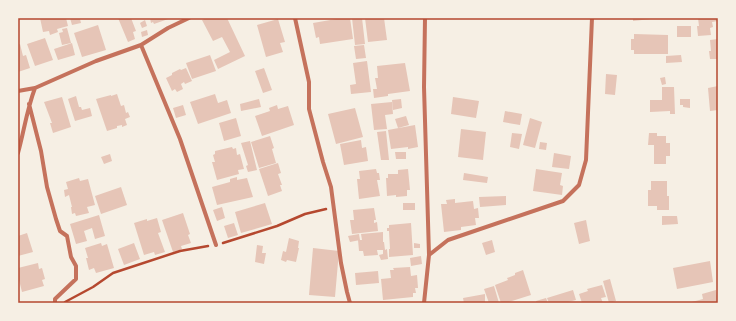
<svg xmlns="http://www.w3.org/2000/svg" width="736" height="321" font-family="'Zilla Slab',serif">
  <rect width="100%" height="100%" fill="#f6efe4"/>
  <path fill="#e6c5b7" d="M40,18H66L68,26L57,29L58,32L50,35L49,31L43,32Z
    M70,18H82V19H80L81,23L72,25Z
    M118,18H131L136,31L133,32L135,39L128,42Z
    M150,18H171L154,24L153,22L151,23Z
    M207,18H227L245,56L218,69L214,60L230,52L222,37L213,41L202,20Z
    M342,18H350L353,39L320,44L319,37L316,38L313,23Z
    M352,18H362L365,44L355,45Z
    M365,18H384L387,40L368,42Z
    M633,18H651V19L633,21Z
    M698,18H718V21L712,22L713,27L710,28L711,35L698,36L697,26H699Z
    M278,19L285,42L280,43L283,52L266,57L257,25Z
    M145,20L147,26L142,28L140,23Z
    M98,25L106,50L82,57L74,33Z
    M677,26H691V37H677Z
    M67,28L71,43L62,45L59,33L63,32L62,29Z
    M147,30L148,35L142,37L141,32Z
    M634,34L668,35V54H634V50H631V39H634Z
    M45,38L53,60L35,66L27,44Z
    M718,39V59H710L709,51H711L710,40Z
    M72,43L75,55L58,60L54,49Z
    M20,44L23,56L26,55L30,68L18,72V45Z
    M364,45L366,58L356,59L354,46Z
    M210,55L216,71L192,79L186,63Z
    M681,55L682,62L666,63V56Z
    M367,61L371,92L351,94L350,85L356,84L353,63Z
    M405,63L410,91L388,94V96L374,98L373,89H377L375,78H378L377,66Z
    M186,68L192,81L185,84L184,82L181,84L183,89L177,92L175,89L172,91L166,78L172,75V73L180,69L181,70Z
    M264,68L272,90L263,93L255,71Z
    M606,74L617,75L615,95L605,94Z
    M665,77L666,84L662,85L660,78Z
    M718,86V110L710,111L708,88Z
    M662,87H674L675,114H670V111L650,112V100H662Z
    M117,94L121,106L124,105L126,113L128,112L130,117L125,119L127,125L122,127V125L117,126V128L107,131L96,99L111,95V96Z
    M215,94L218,103L227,100L231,113L198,124L190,102Z
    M76,96L79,107H81L82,110L90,108L92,116L75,121L68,99Z
    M62,97L71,127L53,133L50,123H52L44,102Z
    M453,97L479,101L476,118L451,114Z
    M259,99L261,107L241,111L240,104Z
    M401,99L402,108L393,110L392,100Z
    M680,99H690V108L683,107V105H680Z
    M392,102L393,114L385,115L387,129L374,130L371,104Z
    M183,105L186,115L176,118L173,108Z
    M277,105L278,109L288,106L294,125L262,136L255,116L270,111L269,108Z
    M355,108L363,137L336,144L328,114Z
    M505,111L522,114L520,125L503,122Z
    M406,116L409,125L398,128L395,119Z
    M236,118L241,136L224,141L219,123Z
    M530,118L542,122L535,148L523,145Z
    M415,125L418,147L408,149V147L391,149L388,130Z
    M461,129L486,132L483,160L458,157Z
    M386,131L389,160H381L377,132Z
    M512,133L522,134L519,149L510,147Z
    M649,133H657V136H666V143H670V156H666V164H654V145H648Z
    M270,136L274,148L272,149L276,163L259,168L251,142Z
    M361,140L362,148L366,147L368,161L344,165L340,144Z
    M250,141L257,170L248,172L246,166L248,165L241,143Z
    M540,142L547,143L546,150L539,149Z
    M232,147L233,149L236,148L237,155L240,154L244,169L238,170L239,174L217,180L212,162H215L213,155L215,154V151Z
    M395,152H406V159H396Z
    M554,153L571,156L569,169L552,167Z
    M110,154L112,161L104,164L101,157Z
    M278,163L281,173L278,174L282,185H280L282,191L268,196L259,169Z
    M376,169L377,173H379L380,180H377L380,196L359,199L357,179H360L359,171Z
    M408,169L410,190H407V196L396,197V195L387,196L386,178H388V174H398V170Z
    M536,169L562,173L560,185L563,186L562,195L533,191Z
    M464,173L488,177L487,183L463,180Z
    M237,177V180L247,178L253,197L217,205L212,187L230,182V179Z
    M79,178L80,181L88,179L95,205L87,207L89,213L76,216L75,213L72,214L71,207H72L69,195L65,197L64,190L68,189L66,182Z
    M651,181H667V196H669V210H657V206H648V190H651Z
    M121,187L127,205L101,214L95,196Z
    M506,196V205L480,207L479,197Z
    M455,199V203L473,201L474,209L478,208L479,218H475L476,225L461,227V230L444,232L441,204H447L446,200Z
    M265,203L272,224L241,233L235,212Z
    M403,203H415V210H403Z
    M222,207L225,218L217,221L213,210Z
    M374,208L376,220H374V223L377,222L378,231L352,234L350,220H354L353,210Z
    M183,213L190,234L188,235L191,243L181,246L182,249L173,252L162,220Z
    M99,215L105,236L95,239L92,228L84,231L87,241L76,244L70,224Z
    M662,216H677L678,224L662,225Z
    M157,218L161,232L158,233L165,252L155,255L154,252L144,255L134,223L147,219V221Z
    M586,220L590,241L579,244L574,223Z
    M234,223L238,235L228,238L224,226Z
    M411,223L413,255L389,257V249H390L389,231H387V228H389V225Z
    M383,232V242H384L385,250L387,249L388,259L381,260L379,255L383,254V250H377L378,255L364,256L363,251H359L358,240H362L361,234Z
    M27,233L33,252L18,256V236Z
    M359,234L360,240L350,242L348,236Z
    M289,238L299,241L298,248H299L296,262L287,260L286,262L281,260L283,251L286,252Z
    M492,240L495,252L486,255L482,243Z
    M101,243L102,246L107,244L114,268L96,273L94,268L89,270L86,258H88L85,248Z
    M134,243L140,259L124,265L118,249Z
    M414,243L420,244V248H414Z
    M257,245L263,246L262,253H266L264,264L255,262Z
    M313,248L339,251L335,297L309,295Z
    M421,256L422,264L411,266L410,258Z
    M710,261L713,282L677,289L673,268Z
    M38,263L39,269L42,268L45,279L42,280L44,286L22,292L18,276V268Z
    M410,267L411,276L417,275L418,288H415L416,293H413V297L383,300L381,279L391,278L390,270H394L393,268Z
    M523,270L531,295L506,303H501L495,285L508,280L507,278L515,275V273Z
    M378,271L379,283L356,285L355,273Z
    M610,279L616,301L609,303L603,281Z
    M602,285L606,297L601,298L603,303H582L579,294L588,291L587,289Z
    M494,286L499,303H489L484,289Z
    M573,290L576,300L564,303H549L547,298Z
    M716,290L718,303H688L703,299L702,294Z
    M485,294V303H464L463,298Z
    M546,298L548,303H536V301Z"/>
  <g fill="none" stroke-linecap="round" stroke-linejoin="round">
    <path stroke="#b5482f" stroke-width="2.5" d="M223,243L277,226L305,214L326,209
      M65,302L93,287L113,273L180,251L208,246"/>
    <path stroke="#c5725c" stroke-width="4" d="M295,18L309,82V109L323,162L331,187L341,263L347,292L350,303
      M425,18L424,87L429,255
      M141,45L180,139L216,245
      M18,91L35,88L96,61L141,45L168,28L189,18
      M29,104L41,151L47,187L56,219L60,231L67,236L71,257L76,266V279L55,299V303
      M18,153C24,131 27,109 35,88
      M424,303L429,255L448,240L563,201L579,185L586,160L592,18"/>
  </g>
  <rect width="736" height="321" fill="none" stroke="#f6efe4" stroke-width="38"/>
  <rect x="19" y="19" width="698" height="283" fill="none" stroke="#b5482f" stroke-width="1.5"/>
</svg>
